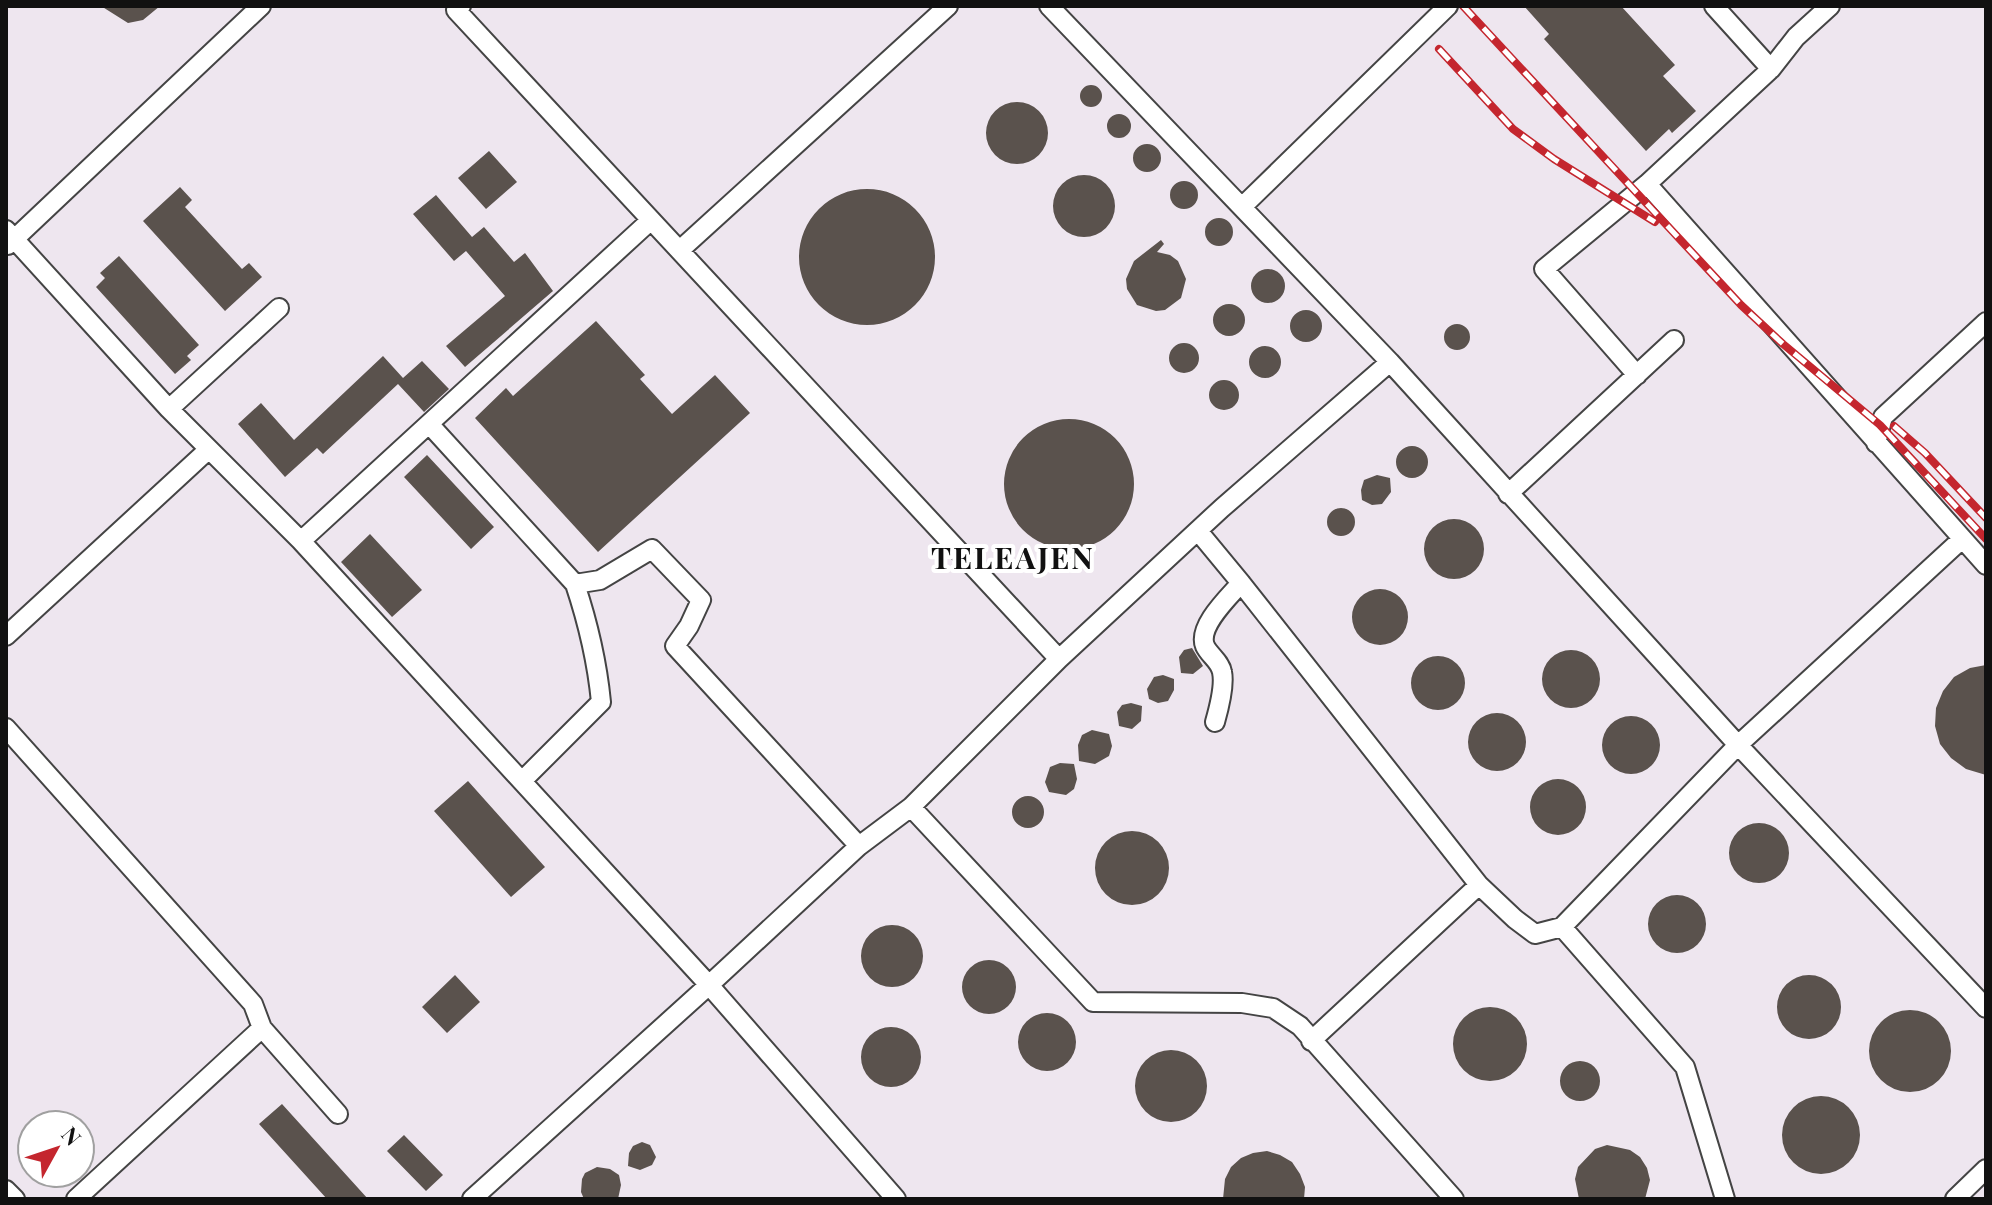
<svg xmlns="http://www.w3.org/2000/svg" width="1992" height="1205" font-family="'Playfair Display',serif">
  <rect width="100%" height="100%" fill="#fffdf5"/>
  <path fill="#eee6ef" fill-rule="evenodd" d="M6,6H1986V1199H6ZM32,1125H80V1173H32Z"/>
  <path fill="#5a524d" d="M101,6H160L143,20L128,23Z
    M1524,6H1621L1675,65L1663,76L1696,111L1672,133L1669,129L1646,151L1544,39L1549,34Z
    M1080 96a11 11 0 1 1 22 0a11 11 0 1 1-22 0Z
    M986 133a31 31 0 1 1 62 0a31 31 0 1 1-62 0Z
    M1107 126a12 12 0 1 1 24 0a12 12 0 1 1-24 0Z
    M1133 158a14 14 0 1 1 28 0a14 14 0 1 1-28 0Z
    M489,151L517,182L486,209L458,178Z
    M1053 206a31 31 0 1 1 62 0a31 31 0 1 1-62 0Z
    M1170 195a14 14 0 1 1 28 0a14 14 0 1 1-28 0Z
    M180,187L192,200L185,207L242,269L249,263L262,277L225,311L143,221Z
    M799 257a68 68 0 1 1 136 0a68 68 0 1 1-136 0Z
    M436,195L472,237L484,227L514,262L525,253L553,291L465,367L446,346L505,296L466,251L454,261L413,214Z
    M1205 232a14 14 0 1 1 28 0a14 14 0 1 1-28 0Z
    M1161,240L1164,244L1157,252L1170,255L1178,261L1186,279L1181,298L1165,310L1156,311L1137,305L1127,289L1126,279L1134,261Z
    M119,256L199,345L187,356L191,360L175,374L96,287L105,278L100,273Z
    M1251 286a17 17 0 1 1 34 0a17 17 0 1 1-34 0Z
    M1213 320a16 16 0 1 1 32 0a16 16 0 1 1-32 0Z
    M1290 326a16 16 0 1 1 32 0a16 16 0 1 1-32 0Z
    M596,321L645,375L640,379L672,414L715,375L750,413L598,552L475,418L506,388L513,396Z
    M1444 337a13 13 0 1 1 26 0a13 13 0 1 1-26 0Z
    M1169 358a15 15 0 1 1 30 0a15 15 0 1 1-30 0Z
    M1249 362a16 16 0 1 1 32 0a16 16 0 1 1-32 0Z
    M383,356L403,378L422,361L449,389L424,412L398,384L323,454L317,448L285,477L238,424L261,403L294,440Z
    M1209 395a15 15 0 1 1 30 0a15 15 0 1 1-30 0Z
    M1004 484a65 65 0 1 1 130 0a65 65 0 1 1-130 0Z
    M1396 462a16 16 0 1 1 32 0a16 16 0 1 1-32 0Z
    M427,455L494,527L471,549L404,477Z
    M1377,475L1390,478L1391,492L1382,504L1372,505L1362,500L1361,490L1364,480Z
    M1327 522a14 14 0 1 1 28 0a14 14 0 1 1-28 0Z
    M1424 549a30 30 0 1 1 60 0a30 30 0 1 1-60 0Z
    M370,534L422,590L392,617L341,562Z
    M1352 617a28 28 0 1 1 56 0a28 28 0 1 1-56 0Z
    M1192,648L1203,666L1193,674L1181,673L1179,657L1184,650Z
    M1542 679a29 29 0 1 1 58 0a29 29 0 1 1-58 0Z
    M1411 683a27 27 0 1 1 54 0a27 27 0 1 1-54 0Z
    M1986,665V775L1966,769L1951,758L1940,744L1935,726L1936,708L1943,691L1954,677L1970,668Z
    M1163,675L1174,679V690L1168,701L1158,703L1149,699L1147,689L1154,677Z
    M1131,703L1142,706L1141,721L1132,729L1119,726L1117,712L1122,705Z
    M1468 742a29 29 0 1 1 58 0a29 29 0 1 1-58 0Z
    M1602 745a29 29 0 1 1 58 0a29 29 0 1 1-58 0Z
    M1092,730L1109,734L1112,746L1109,756L1095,764L1079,761L1078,745L1082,735Z
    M1060,763L1074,764L1077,779L1074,789L1066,795L1049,792L1045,782L1050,767Z
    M1530 807a28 28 0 1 1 56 0a28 28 0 1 1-56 0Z
    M468,781L545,867L511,897L434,811Z
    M1012 812a16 16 0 1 1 32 0a16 16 0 1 1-32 0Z
    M1729 853a30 30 0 1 1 60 0a30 30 0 1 1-60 0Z
    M1095 868a37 37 0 1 1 74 0a37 37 0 1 1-74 0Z
    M1648 924a29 29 0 1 1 58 0a29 29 0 1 1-58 0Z
    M861 956a31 31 0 1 1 62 0a31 31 0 1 1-62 0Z
    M962 987a27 27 0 1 1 54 0a27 27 0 1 1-54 0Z
    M1777 1007a32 32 0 1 1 64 0a32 32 0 1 1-64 0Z
    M455,975L480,1002L447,1033L422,1007Z
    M1453 1044a37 37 0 1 1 74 0a37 37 0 1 1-74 0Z
    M1869 1051a41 41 0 1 1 82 0a41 41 0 1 1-82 0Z
    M1018 1042a29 29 0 1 1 58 0a29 29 0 1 1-58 0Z
    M861 1057a30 30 0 1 1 60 0a30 30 0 1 1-60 0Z
    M1135 1086a36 36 0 1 1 72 0a36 36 0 1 1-72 0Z
    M1560 1081a20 20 0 1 1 40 0a20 20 0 1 1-40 0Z
    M1782 1135a39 39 0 1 1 78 0a39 39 0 1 1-78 0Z
    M282,1104L368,1199H327L259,1124Z
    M404,1135L443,1175L426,1191L387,1151Z
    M642,1142L650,1145L656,1157L652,1165L640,1170L628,1166L629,1153L633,1146Z
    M1607,1145L1630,1150L1640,1157L1647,1168L1650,1180L1645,1199H1579L1575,1179L1578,1167L1595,1149Z
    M1267,1151L1280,1155L1292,1162L1300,1174L1305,1187L1304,1199H1223L1225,1179L1231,1167L1241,1158L1253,1153Z
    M597,1167L610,1169L619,1175L621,1185L618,1199H584L581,1192L582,1179L585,1173Z"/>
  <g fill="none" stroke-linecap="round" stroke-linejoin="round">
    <g stroke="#444" stroke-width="22">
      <path id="minor" d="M461,6L456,10L1059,659
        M1049,6L1390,362L1738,745L1986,1008
        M1714,6L1771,69
        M1647,184L1986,565
        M1243,206L1448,6
        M6,230L169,409L301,541L709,985L896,1199
        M8,245L261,6
        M680,250L948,6
        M1637,375L1544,269L1647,184L1771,69L1796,37L1830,6
        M169,409L279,308
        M430,425L575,584C588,623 597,661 601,702L522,781
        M1876,443L1883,417L1986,322
        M1508,494L1674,340
        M1198,531L1241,583L1479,885L1515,919L1535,934L1562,927L1738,745L1962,539
        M301,541L651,220
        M575,584L600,580L652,549L701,600L689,626L675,646L859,846
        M6,636L208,450
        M1215,722C1219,708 1225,686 1222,672C1220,661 1209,655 1205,646C1197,626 1230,596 1241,583
        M6,728L253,1004L262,1028L338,1114
        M911,807L1093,1002L1242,1003L1273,1008L1300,1026L1454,1199
        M1562,927L1685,1067L1725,1199
        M1311,1041L1479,885
        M6,1190L15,1199
        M76,1199L262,1028
        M472,1199L709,985L859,846L911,807L1059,659L1222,508L1390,362
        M1955,1199L1986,1169"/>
    </g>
    <use href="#minor" stroke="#fff" stroke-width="18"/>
    <g stroke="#c4262e" stroke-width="8">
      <path id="rail" d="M1463,6L1741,305L1783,344L1880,425L1986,539
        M1439,49L1513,129L1554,159L1655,222
        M1894,426L1925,453L1986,518"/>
    </g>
    <use href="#rail" stroke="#fff" stroke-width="5" stroke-dasharray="15" stroke-linecap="butt"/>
  </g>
  <g text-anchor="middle" stroke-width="8" stroke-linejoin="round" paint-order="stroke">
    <g font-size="30" font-weight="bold" letter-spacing="2" fill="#111" stroke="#fff">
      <text x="1013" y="569">TELEAJEN</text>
    </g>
  </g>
  <rect width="1992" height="1205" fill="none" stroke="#111111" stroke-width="16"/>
  <g transform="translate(56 1149) rotate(50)"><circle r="38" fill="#ffffff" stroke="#a0a0a0" stroke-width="2"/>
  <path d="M0-6L14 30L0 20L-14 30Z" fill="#c4262e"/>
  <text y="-12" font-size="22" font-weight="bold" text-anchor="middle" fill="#111111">N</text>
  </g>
</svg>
